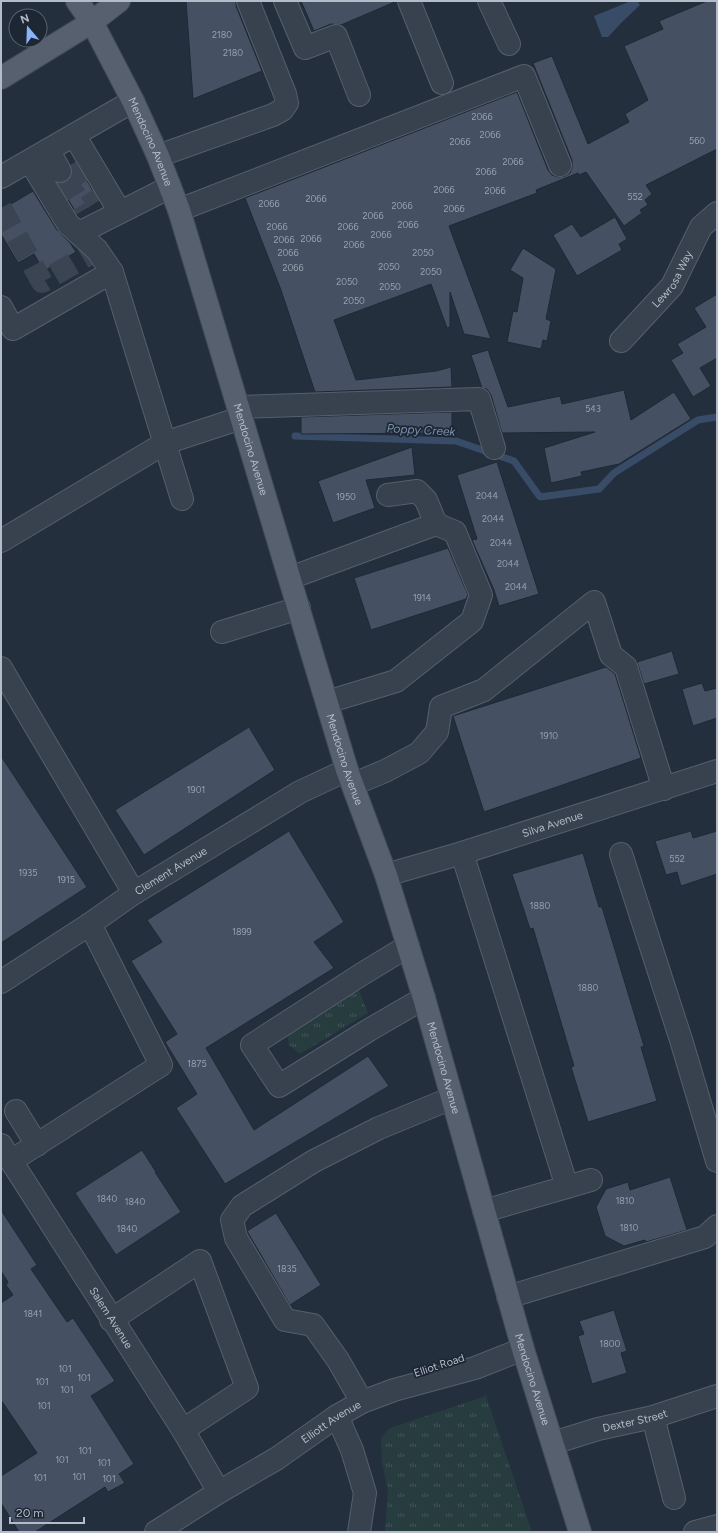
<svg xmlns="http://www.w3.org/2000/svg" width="718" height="1533" font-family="Figtree,sans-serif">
  <defs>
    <pattern id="grass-tufts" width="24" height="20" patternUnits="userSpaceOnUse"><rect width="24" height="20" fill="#263c3f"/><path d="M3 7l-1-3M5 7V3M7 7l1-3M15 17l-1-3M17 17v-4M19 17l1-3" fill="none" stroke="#435659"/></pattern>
  </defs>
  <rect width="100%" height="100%" fill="#242f3e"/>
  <path fill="url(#grass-tufts)" d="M358,987L368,1013L300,1054L289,1045L287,1033Z
    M486,1396L532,1532H385L388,1491L382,1462L381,1437L390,1428Z"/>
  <path fill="#394c67" d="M631,1H637L640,5L622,22L608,37H602L594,16Z"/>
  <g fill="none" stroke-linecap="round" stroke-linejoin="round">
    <path stroke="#394c67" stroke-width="7" d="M295,436L456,441L514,461L540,497L599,489L614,473L698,420L717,417"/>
  </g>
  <path fill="#455162" stroke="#1f2835" d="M186,1H236V6L262,71L193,99Z
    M301,1H397L341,25L331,24L314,31Z
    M707,1H717V149L646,185L652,194L645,200L648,205L640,210L642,213L624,226L586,172L579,175L578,173L536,190L537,193L449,226L491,339L464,334L450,292V327L447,328L431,284L334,320L356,380L436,371L451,367L452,387L315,392L281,290L245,198L517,92L548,170L552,175L558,177L565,176L570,173L572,167V160L533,63L552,56L588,144L629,122L625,114L648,100L624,46L663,29L659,21Z
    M76,162L99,201L77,214L58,183L66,182L71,178L72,171L71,165Z
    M33,191L57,230L70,243L76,252L44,271L34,254L18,263L1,234V210Z
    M615,217L627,239L619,244L622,250L577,276L553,235L572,224L581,237Z
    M523,248L556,269L546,319L551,321L547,341L543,340L541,349L507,342L513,311L517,312L523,278L510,270Z
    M717,294V358L700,368L711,386L693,397L671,360L683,353L677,344L706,327L694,308Z
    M488,350L508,407L560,396L562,404L624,390L631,420L674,392L691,419L619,464L581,472L582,476L551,483L544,448L595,432L502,433L491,395L487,389L482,388L471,355Z
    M452,412V433L301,434V417Z
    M412,447L415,475L366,480L375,508L333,523L318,481Z
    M497,462L539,594L499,606L494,590L472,540L477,539L457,475Z
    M448,548L468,595L466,599L371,630L354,578Z
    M672,651L679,674L644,684L637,662Z
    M606,667L615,674L641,758L484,812L453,716Z
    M702,683L705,691L717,688V718L693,726L682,689Z
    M249,727L275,770L144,855L115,810Z
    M1,756L87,887L1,943Z
    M289,831L344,922L314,942L334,968L206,1048L254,1130L368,1056L389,1086L225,1184L176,1108L197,1094L165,1042L177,1034L131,961L162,942L147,920Z
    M691,831L693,838L717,831V874L681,886L677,872L666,875L655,841Z
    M583,853L599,907H602L644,1046L641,1047L657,1101L588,1122L571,1067L574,1066L533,928L530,929L512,874Z
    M142,1150L156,1172H155L181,1212L116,1255L75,1193Z
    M670,1177L687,1230L646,1242L645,1240L624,1246L605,1236L596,1207L606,1189L628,1182L630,1190Z
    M1,1210L37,1265L31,1269L67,1322L73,1318L115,1381L91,1396L134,1464L119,1474L125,1483L108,1492L105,1487L35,1532H19L1,1503V1476L37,1453L1,1400V1303L13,1295L6,1285L8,1282L1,1271Z
    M276,1213L321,1285L290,1305L247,1231Z
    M614,1310L627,1351L621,1353L627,1373L592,1384L578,1336L584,1334L579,1321Z"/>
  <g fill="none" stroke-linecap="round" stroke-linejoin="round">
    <path stroke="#3a4453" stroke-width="22" stroke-dasharray="22 11" stroke-linecap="butt" d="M72,164L97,202
      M64,177L84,210
      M1,208L42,282L97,250"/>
    <g stroke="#565f6c" stroke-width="24">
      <g id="minor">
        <path d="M285,1L305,48L336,36L359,95"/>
        <path d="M409,1L442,83"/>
        <path d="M489,1L509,44"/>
        <path d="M74,135L120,212"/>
        <path d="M48,150L60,171"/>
        <path d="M158,156L273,115L282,110L287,103L285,94L248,1"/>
        <path d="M30,161L68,224L97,250L112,272"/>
        <path d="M1,177L133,101"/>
        <path d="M179,210L524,76L560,165"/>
        <path d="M79,233L170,187"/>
        <path d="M1,307L13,329L112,272L182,499"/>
        <path id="s1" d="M621,341L672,286L701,227L717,213"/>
        <path d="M239,407L479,399L494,448"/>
        <path d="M1,541L165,443L241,418"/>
        <path d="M290,578L436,524L426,500L417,491L388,495"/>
        <path d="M222,632L299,608"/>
        <path d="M1,668L134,893"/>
        <path d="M327,702L396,681L472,621L481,595L455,532L436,524"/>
        <path d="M354,784L385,771L419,753L437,732L441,707L484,690L594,602L611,655L626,667L664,789"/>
        <path d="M462,853L567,1187"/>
        <path d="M621,854L682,1043L717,1161"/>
        <path id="s2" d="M386,875L462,853L717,771"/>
        <path d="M408,946L362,974L252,1045L279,1086L369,1030L424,998"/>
        <path id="s3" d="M1,982L90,924L134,893L300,792L347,770"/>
        <path d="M16,1111L37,1145"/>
        <path id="s4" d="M1,1145L183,1430L219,1492"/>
        <path d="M11,1161L161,1065L90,924"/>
        <path d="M484,1211L591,1180"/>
        <path d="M508,1297L705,1237L717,1226"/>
        <path d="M111,1320L200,1261L247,1388L183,1430"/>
        <path d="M362,1402L338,1360L313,1325L285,1320L236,1238L232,1220L242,1206L314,1161L379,1128L452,1098"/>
        <path d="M337,1416L352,1450L365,1493L359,1532"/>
        <path d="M653,1417L674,1498"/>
        <path id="s5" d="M553,1443L598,1429L653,1417L717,1396"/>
        <path id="s6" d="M156,1532L219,1492L276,1459L337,1416L362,1402L394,1390L475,1368L523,1349"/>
        <path d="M695,1532L717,1526"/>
      </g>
    </g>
    <g stroke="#414a57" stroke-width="24">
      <g id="major">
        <path id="s7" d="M77,1L92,22L133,101L158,156L179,210L347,770L386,875L424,998L523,1349L580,1532"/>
        <path d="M1,78L92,22L119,1"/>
      </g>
    </g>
    <use href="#minor" stroke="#38414e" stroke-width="22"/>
    <use href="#major" stroke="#56606e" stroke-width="22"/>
  </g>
  <g text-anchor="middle" stroke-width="3.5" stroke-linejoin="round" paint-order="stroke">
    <g font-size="9" fill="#98a1af">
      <text x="222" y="38">2180</text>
      <text x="233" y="56">2180</text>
      <text x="482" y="120">2066</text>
      <text x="490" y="138">2066</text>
      <text x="697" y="144">560</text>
      <text x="460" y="145">2066</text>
      <text x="513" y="165">2066</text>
      <text x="486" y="175">2066</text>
      <text x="444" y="193">2066</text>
      <text x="495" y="194">2066</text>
      <text x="635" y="200">552</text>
      <text x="316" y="202">2066</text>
      <text x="269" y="207">2066</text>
      <text x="402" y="209">2066</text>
      <text x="454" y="212">2066</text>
      <text x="373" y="219">2066</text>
      <text x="408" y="228">2066</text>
      <text x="277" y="230">2066</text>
      <text x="348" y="230">2066</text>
      <text x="381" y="238">2066</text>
      <text x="311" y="242">2066</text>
      <text x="284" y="243">2066</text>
      <text x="354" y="248">2066</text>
      <text x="288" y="256">2066</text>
      <text x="423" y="256">2050</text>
      <text x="389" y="270">2050</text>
      <text x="293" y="271">2066</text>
      <text x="431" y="275">2050</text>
      <text x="347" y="285">2050</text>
      <text x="390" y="290">2050</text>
      <text x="354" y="304">2050</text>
      <text x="593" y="412">543</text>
      <text x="487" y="499">2044</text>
      <text x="346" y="500">1950</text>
      <text x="493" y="522">2044</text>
      <text x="501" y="546">2044</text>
      <text x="508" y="567">2044</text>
      <text x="516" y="590">2044</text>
      <text x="422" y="601">1914</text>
      <text x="549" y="739">1910</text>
      <text x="196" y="793">1901</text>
      <text x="677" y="862">552</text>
      <text x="28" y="876">1935</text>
      <text x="66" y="883">1915</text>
      <text x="540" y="909">1880</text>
      <text x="242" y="935">1899</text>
      <text x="588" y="991">1880</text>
      <text x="197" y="1067">1875</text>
      <text x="107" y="1202">1840</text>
      <text x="625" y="1204">1810</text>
      <text x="135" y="1205">1840</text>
      <text x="629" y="1231">1810</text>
      <text x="127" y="1232">1840</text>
      <text x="287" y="1272">1835</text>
      <text x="33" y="1317">1841</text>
      <text x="610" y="1347">1800</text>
      <text x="65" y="1372">101</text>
      <text x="84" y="1381">101</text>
      <text x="42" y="1385">101</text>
      <text x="67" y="1393">101</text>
      <text x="44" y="1409">101</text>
      <text x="85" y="1454">101</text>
      <text x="62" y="1463">101</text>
      <text x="104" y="1466">101</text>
      <text x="79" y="1480">101</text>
      <text x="40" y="1481">101</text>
      <text x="109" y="1482">101</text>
    </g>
    <g font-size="11" fill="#b4bcc9" stroke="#1d2633">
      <text dy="4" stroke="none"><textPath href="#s7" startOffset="159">Mendocino Avenue</textPath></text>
      <text dy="4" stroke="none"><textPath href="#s1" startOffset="81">Lewrosa Way</textPath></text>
      <text dy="4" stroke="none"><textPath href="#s7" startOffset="483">Mendocino Avenue</textPath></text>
      <text dy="4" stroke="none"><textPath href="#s7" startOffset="807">Mendocino Avenue</textPath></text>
      <text dy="4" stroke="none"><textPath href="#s2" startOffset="174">Silva Avenue</textPath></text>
      <text dy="4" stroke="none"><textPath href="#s3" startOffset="203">Clement Avenue</textPath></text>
      <text dy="4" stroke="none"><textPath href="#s7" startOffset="1131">Mendocino Avenue</textPath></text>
      <text dy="4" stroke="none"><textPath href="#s4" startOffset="205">Salem Avenue</textPath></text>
      <text transform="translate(439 1365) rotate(-18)" y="4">Elliot Road</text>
      <text dy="4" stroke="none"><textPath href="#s7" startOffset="1455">Mendocino Avenue</textPath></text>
      <text dy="4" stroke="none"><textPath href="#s5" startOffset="85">Dexter Street</textPath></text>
      <text dy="4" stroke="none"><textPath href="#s6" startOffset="207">Elliott Avenue</textPath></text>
    </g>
    <g font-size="12" font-style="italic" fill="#7c92b1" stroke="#1d2633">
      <text transform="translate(421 430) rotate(3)" y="4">Poppy Creek</text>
    </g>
  </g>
  <rect width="718" height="1533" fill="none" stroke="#b4bcc9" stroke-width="4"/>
  <g transform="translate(28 28) rotate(341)"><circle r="19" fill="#1d2633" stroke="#59626f"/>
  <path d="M0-3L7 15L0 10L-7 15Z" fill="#8ab4f8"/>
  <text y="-6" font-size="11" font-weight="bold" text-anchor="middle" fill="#b4bcc9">N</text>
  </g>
  <path d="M10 1517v6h74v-6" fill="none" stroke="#b4bcc9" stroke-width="2"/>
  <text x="16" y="1517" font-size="12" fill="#b4bcc9" stroke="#1d2633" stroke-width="3" paint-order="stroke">20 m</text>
</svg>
